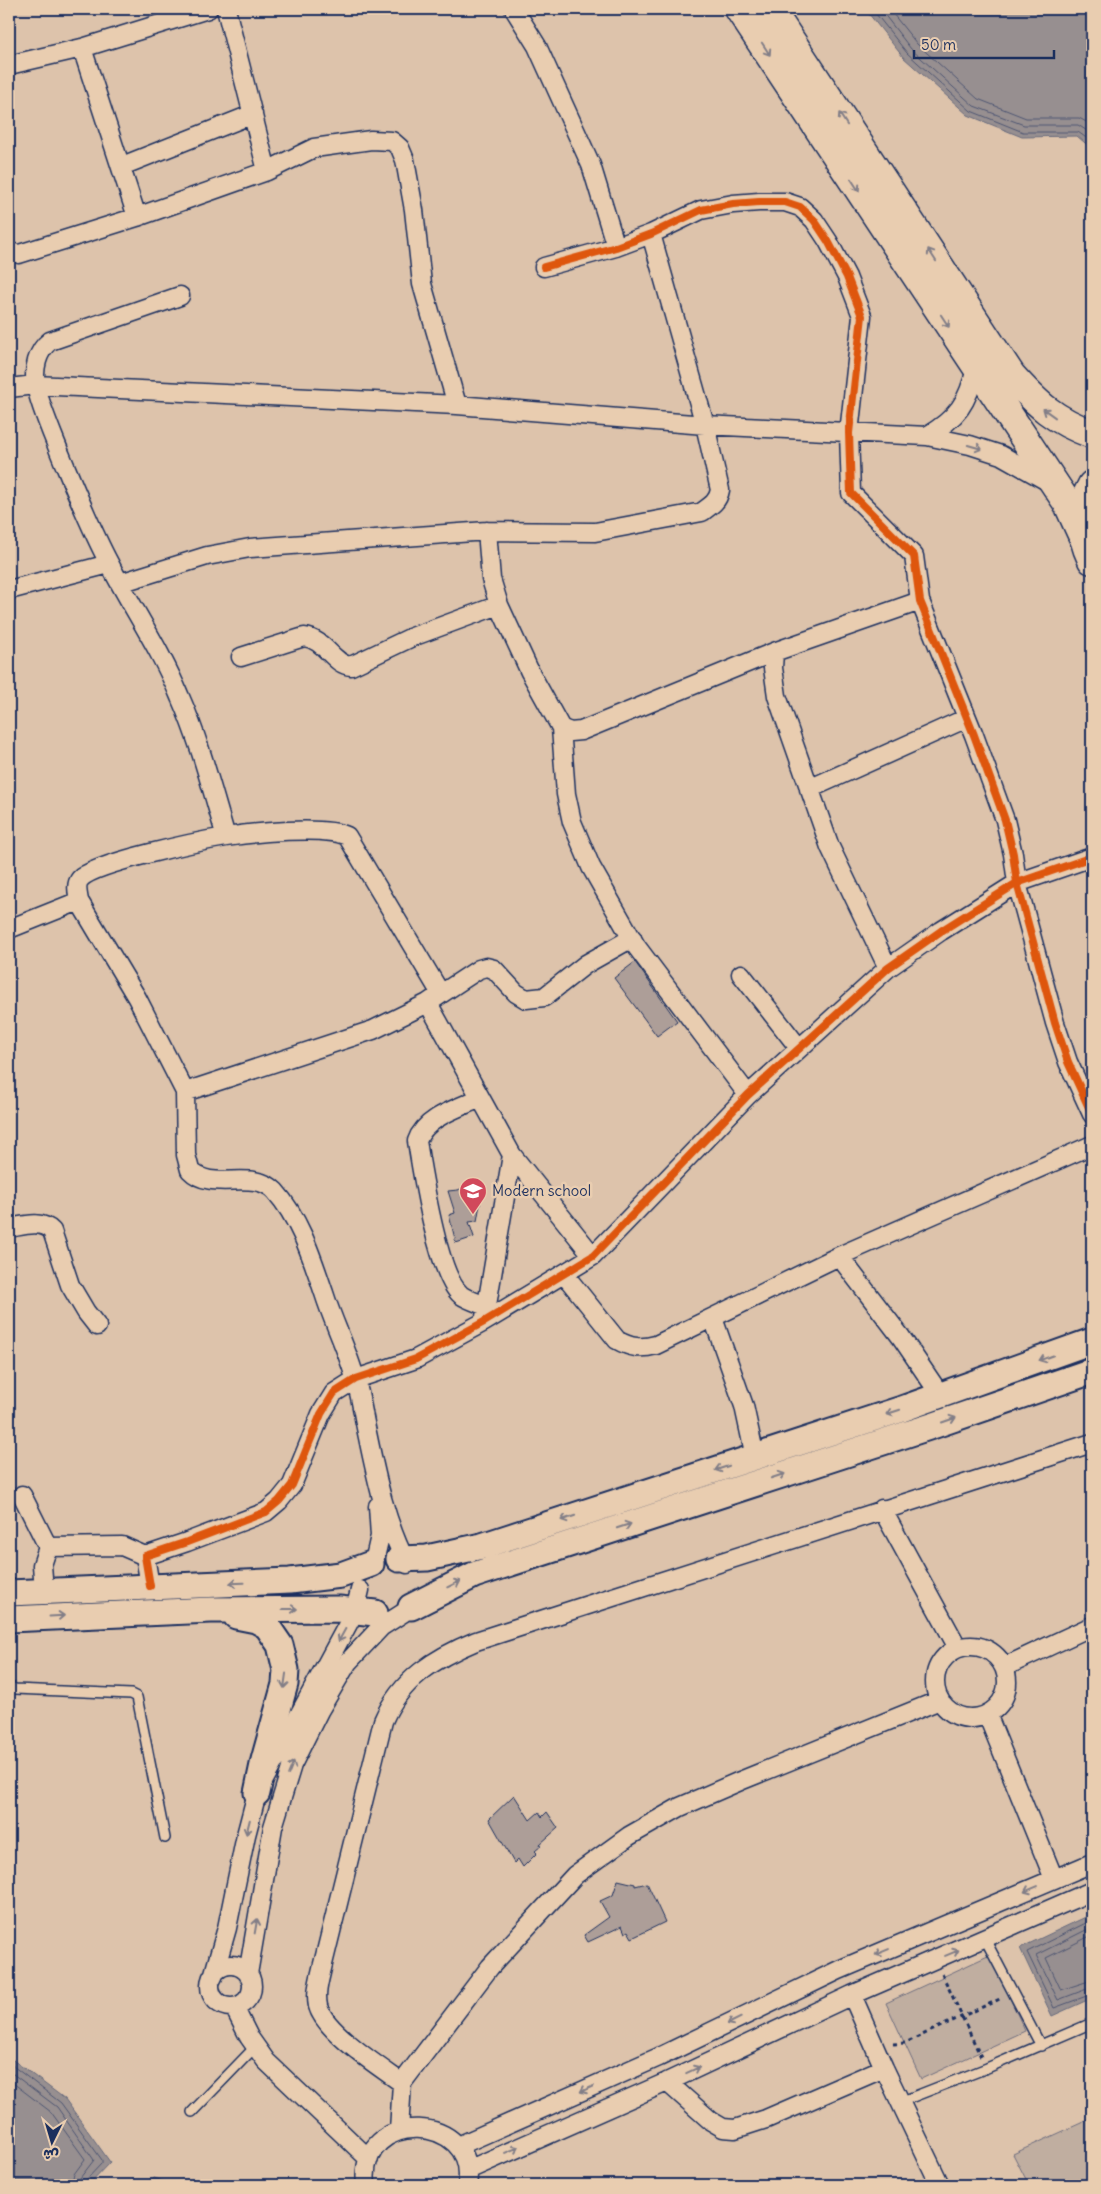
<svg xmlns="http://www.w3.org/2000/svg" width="1101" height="2194" font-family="Delius,'Playpen Sans Arabic',sans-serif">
  <rect width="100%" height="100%" fill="#ddc3ab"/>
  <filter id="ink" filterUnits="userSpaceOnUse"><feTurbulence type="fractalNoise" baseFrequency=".02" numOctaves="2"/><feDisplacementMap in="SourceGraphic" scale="10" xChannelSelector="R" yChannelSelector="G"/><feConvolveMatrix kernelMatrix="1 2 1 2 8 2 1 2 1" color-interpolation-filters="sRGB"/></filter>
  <g filter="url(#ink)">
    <path fill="#c0aea0" stroke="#6e6e7f" d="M990,1955L1025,2031L921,2079L886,2003Z
      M1092,2118V2185H1029L1013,2154Z"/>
    <path fill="#978f90" stroke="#65697c" d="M865,9H1092V149L1077,136L1022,137L968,115L903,57Z
      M1092,1914V1998L1052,2016L1020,1948Z
      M9,2057L65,2099L110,2162L88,2185H9Z
      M154,2178L175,2185H147Z"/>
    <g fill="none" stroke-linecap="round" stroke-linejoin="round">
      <path stroke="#4d5572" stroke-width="1" d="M872,9L907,53L971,111L1023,132H1078L1092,142
        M880,9L911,49L974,106L1024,125H1078L1092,134
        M889,9L917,44L978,99L1026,118H1079L1092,125
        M1092,1920L1027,1952L1054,2008L1092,1994
        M1092,1927L1036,1955L1058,2000L1092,1987
        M1092,1935L1046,1958L1061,1990L1092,1980
        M9,2063L61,2103L102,2160V2163L86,2180L85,2185
        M9,2071L57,2107L94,2160L80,2178L79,2185
        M9,2080L51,2112L85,2159L74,2174L71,2185"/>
    </g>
    <path fill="#ad9e98" stroke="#1b2f5e" d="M635,962L677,1021L657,1036L614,978Z
      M479,1182L482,1193L477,1221L469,1222L474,1237L456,1243L449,1215L455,1213L448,1191L458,1190Z
      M514,1795L530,1820L539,1812L542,1817L547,1812L558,1828L540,1844L541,1846L535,1851L537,1853L523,1867L518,1859L514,1863L489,1819Z
      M618,1880L635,1884V1886L647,1883L665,1922L632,1938L628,1931L625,1933L622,1926L588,1942L584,1935L609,1917L600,1901L613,1895Z"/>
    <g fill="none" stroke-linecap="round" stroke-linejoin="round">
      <g stroke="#1b2f5e" stroke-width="12">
        <path id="service" d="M9,1686L15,1689L131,1694L137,1697L165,1838
          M985,1939L1041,2046
          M900,2102L987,2068L1092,2023
          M192,2112L255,2047"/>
      </g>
      <g stroke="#1b2f5e" stroke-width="21">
        <path id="minor" d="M226,9L267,171
          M514,9L537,46L591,165L616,247
          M82,48L137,217
          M9,65L82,48L208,9
          M122,166L253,114
          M9,252L19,254L137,217L267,171L314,148L371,140L392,141L400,148L405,160L414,210L422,284L457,405
          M544,267L616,247L651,234L701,210L733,204L759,202H785L800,207L814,220L828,241L847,277L862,316L849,433L851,493L914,556L920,601L974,735L1005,820L1013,854L1017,883L1055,1023L1068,1062L1092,1114
          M180,296L50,341C37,351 33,369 36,385C39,404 54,438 61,456C76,492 91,529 109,563C132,608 161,650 180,697C200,742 212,790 226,837
          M9,388L35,385L457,405L705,425L927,436L970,445L1001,455L1047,481
          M927,436C957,418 968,403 976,368
          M487,531L491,579L499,605L530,672L561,728L570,732L581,731L774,652L920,601
          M120,583L207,556L250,548L487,531L595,532L702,512C712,505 718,501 720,490L705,425L651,234
          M9,590L109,564
          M774,652L773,668L777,696L830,847L888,968
          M241,657L304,637C325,639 333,665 351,666L412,637L499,605
          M561,728L566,794L572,822L591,867L636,946L748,1095
          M809,789L967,718
          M79,901C78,894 75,885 80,879C94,863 201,841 226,837C252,833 324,825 347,836L441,994L428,1003L512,1155L593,1256
          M9,929L79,901L137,998L185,1092L186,1155L190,1170C212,1193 253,1168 275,1191C300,1219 312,1258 324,1293C333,1322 347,1349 355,1378C360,1393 362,1408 365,1423C375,1471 384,1520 407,1564
          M741,974L799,1048
          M441,994L479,969L486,967L494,969L516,993L526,999L544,997L586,964L632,938
          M185,1092L373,1030L428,1003
          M480,1098C459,1108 425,1117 417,1141C422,1172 438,1276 461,1295C468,1300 479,1303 486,1306
          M9,1228C22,1226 41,1219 52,1231L70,1285L86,1312L97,1326
          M839,1256L901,1337L941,1396
          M564,1274L617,1340C631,1348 641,1349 656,1345L839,1256L1092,1145
          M485,1317L512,1155
          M713,1318L744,1406L755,1457
          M22,1495L48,1547
          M882,1509L958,1648
          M374,1562L380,1536L378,1506
          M150,1586L145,1556L187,1542L266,1512L279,1501L292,1485L321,1414L334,1393L356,1379L416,1359L484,1322L593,1256L748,1095L888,968L941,931L1017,883L1092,857
          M44,1590L42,1565L48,1547L122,1546L145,1556
          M935 1682a36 36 0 1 1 72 0a36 36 0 1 1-72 0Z
          M1004,1667L1092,1626
          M987,1714L1054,1879
          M210 1986a21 21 0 1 1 42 0a21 21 0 1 1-42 0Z
          M248,1974L273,1827L292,1765L319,1711L348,1662L381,1627L403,1613
          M213,1977L227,1928L246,1835L257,1793L355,1611L360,1590
          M852,1995L884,2068L940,2185
          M234,2007L249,2037L266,2061L369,2159
          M667,2082L711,2121L723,2128L735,2129L766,2119L884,2068
          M402,2083C380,2067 325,2032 318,2006C315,1992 320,1978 323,1964L383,1721C401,1679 435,1658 476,1641L1092,1443
          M399,2130L402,2083L490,1967L575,1875L629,1836L680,1807L740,1781L940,1700
          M458,2146L659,2057L839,1970L1092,1863
          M468,2170L667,2082L852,1995L1092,1891
          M366,2185C357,2107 480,2113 467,2185"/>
      </g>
      <g stroke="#1b2f5e" stroke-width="29">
        <path id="secondary" d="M399,1559L427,1558L482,1546L902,1409L1092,1341
          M9,1593L290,1581L341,1575L371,1564
          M411,1607L474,1575L935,1425L1092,1371
          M236,1616L256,1620L267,1626L280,1645L286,1670L285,1684L264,1760L257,1793
          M9,1619L211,1610L339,1609L375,1613"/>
      </g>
      <g stroke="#1b2f5e" stroke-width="31">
        <path id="trunk" d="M739,9L1068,504L1084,539
          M770,9L1011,375C1038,405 1054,420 1092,434
          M1092,485C1078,509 1080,535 1092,560"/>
      </g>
      <path stroke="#1b2f5e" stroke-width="3" stroke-dasharray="4 4" stroke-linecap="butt" d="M942,1974L981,2057
        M893,2044L905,2043L1002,1998"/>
      <use href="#service" stroke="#e9cdb0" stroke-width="9"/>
      <use href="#minor" stroke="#e9cdb0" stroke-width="18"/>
      <use href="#secondary" stroke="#e9cdb0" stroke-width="25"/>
      <use href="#trunk" stroke="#e9cdb0" stroke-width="28"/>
      <g stroke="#e9cdb0" stroke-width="11">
        <path id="cycleway" d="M544,267L616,247L651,234L701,210L733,204L759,202H785L800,207L814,220L828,241L847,277L862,316L849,433L851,493L914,556L920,601L974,735L1005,820L1013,854L1017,883L1055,1023L1068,1062L1092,1114
          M150,1586L145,1556L187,1542L266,1512L279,1501L292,1485L321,1414L334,1393L356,1379L416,1359L484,1322L593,1256L748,1095L888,968L941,931L1017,883L1092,857"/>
      </g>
      <use href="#cycleway" stroke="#de5710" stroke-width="8"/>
    </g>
    <defs><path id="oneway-shaft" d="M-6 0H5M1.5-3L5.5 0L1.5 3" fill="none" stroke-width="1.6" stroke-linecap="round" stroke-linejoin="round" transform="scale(1.25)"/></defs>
    <g stroke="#827e87">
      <use href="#oneway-shaft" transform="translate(766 49) rotate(57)"/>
      <use href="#oneway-shaft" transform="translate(843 119) rotate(-123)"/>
      <use href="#oneway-shaft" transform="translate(855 185) rotate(57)"/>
      <use href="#oneway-shaft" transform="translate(932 255) rotate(-123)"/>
      <use href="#oneway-shaft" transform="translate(945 321) rotate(57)"/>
      <use href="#oneway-shaft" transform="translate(1049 413) rotate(-144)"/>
      <use href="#oneway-shaft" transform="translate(975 447) rotate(16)"/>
      <use href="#oneway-shaft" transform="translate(1046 1358) rotate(160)"/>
      <use href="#oneway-shaft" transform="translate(893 1412) rotate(162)"/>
      <use href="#oneway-shaft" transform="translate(949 1420) rotate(-19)"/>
      <use href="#oneway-shaft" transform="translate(722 1468) rotate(162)"/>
      <use href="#oneway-shaft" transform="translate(778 1476) rotate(-18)"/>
      <use href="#oneway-shaft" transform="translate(568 1518) rotate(162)"/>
      <use href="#oneway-shaft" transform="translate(624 1526) rotate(-18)"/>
      <use href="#oneway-shaft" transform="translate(237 1583) rotate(178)"/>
      <use href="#oneway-shaft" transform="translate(454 1584) rotate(-26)"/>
      <use href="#oneway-shaft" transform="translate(290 1609)"/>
      <use href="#oneway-shaft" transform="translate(57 1616) rotate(-3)"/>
      <use href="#oneway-shaft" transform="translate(342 1635) rotate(119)"/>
      <use href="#oneway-shaft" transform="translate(285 1681) rotate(98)"/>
      <use href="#oneway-shaft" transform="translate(291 1768) rotate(-68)"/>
      <use href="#oneway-shaft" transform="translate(248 1827) rotate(104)"/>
      <use href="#oneway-shaft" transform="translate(1031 1889) rotate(157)"/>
      <use href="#oneway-shaft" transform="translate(256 1926) rotate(-80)"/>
      <use href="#oneway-shaft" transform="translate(882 1952) rotate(157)"/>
      <use href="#oneway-shaft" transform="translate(952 1953) rotate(-23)"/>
      <use href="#oneway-shaft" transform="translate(734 2021) rotate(154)"/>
      <use href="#oneway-shaft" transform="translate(693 2070) rotate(-25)"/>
      <use href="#oneway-shaft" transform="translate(587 2089) rotate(156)"/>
      <use href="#oneway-shaft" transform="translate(512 2150) rotate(-23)"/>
    </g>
  </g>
  <defs>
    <g id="school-pin" transform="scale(1.4375)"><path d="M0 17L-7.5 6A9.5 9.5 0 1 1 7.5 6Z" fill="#d1495b" stroke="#e9cdb0"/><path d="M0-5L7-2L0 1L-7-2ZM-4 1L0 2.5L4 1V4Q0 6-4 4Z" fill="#fff"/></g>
  </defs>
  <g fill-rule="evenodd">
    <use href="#school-pin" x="473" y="1191"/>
  </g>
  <g text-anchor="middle" stroke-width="5" stroke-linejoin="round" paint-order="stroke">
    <g font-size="15" fill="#1b2f5e" stroke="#e9cdb0" text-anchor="start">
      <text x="492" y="1196">Modern school</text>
    </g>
  </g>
  <rect width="1101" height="2194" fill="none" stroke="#e9cdb0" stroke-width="30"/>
  <rect x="15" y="15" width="1071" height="2164" fill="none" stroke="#1b2f5e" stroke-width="2" filter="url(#ink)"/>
  <g transform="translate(52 2142) rotate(185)" stroke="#e9cdb0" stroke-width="4" paint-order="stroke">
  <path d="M0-4L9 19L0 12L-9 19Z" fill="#1b2f5e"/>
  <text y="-8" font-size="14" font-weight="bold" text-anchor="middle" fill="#1b2f5e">ش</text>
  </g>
  <path d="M914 50v8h140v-8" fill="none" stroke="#1b2f5e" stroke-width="2.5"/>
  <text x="921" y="50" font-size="15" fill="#1b2f5e" stroke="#e9cdb0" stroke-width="4" paint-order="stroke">50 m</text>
</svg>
